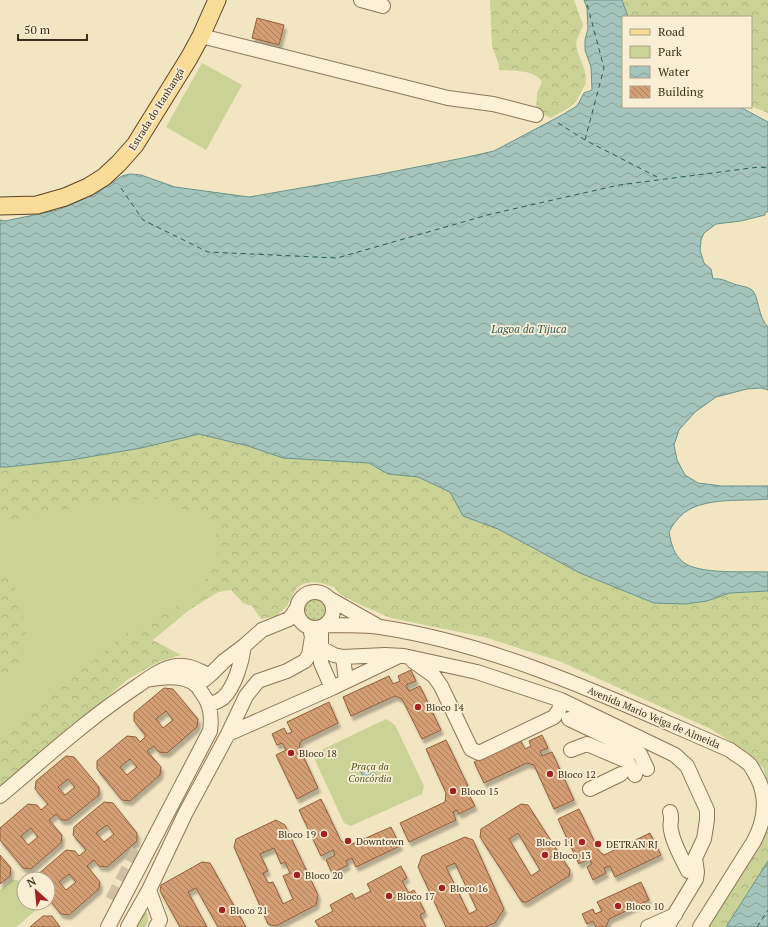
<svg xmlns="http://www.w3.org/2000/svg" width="768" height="927" font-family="'PT Serif',serif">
  <defs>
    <pattern id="grass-dots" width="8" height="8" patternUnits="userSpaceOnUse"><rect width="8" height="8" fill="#cad295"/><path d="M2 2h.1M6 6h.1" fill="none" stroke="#aeb580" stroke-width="1.8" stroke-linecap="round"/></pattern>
    <pattern id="forest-crowns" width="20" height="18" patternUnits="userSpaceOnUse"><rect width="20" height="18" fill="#cad295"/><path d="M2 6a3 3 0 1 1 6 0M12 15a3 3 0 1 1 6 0" fill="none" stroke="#aeb580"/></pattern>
    <pattern id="garden-furrows" width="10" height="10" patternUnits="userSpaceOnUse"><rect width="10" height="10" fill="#cad295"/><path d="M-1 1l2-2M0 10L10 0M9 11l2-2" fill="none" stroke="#aeb580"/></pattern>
    <pattern id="water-waves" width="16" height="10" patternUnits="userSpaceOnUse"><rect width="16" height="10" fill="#a5c4bc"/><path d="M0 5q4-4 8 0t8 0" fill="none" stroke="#88a098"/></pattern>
    <pattern id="building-back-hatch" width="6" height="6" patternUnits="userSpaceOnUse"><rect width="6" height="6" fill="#d49e74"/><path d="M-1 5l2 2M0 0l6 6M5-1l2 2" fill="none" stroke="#ad815f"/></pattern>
    <filter id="shadow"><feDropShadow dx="2.5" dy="4.5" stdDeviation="1" flood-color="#0004"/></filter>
  </defs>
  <rect width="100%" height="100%" fill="#f2e5c2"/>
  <path fill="url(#grass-dots)" d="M301 609a14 14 0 1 1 28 0a14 14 0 1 1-28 0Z"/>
  <path fill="url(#forest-crowns)" d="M490,0H574L583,25L576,42L577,50L585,71L586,83L577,100L570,107L551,118L536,112L537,93L542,82C535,69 512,71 499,70V65L492,46Z
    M622,0H768V113L751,106V17H628Z
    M199,434L248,446L283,458L369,463L388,474L418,477L450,492L463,516L498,529L580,573L654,603L685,604L707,601L730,593L768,591V782L763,768L745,751L711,729L648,701L559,661L484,637L391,618L363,606L341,595L334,587L321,583L312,582L303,584L297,588L293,594L287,606L276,616L261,619L252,606L243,603L231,590L218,592L189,610L153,640L181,655L160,661L128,679L0,787V467H7L71,460L141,448Z
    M768,829V861L726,927H709Z"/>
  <path fill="#cad295" d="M202,63L242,85L206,150L166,127Z
    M154,498L195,514L216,532L218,562L191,599L130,630L0,739V678L10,677L20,666L26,632L16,589L0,571V522L107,502Z
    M386,719L395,725L424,786L422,794L351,826L344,823L315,760L319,751Z
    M12,880H18L24,889V903H35L36,910L16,927H0V890Z"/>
  <path fill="url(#garden-furrows)" d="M142,911L147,913C149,919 148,923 144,927H132Z"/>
  <path fill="url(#water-waves)" stroke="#6a948a" d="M584,0H622L628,17H623V107H740L768,122V212H765V215L741,221L716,224L704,233L701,240L700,250L704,263L711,269L713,279C721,278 726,281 734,284C739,286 747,286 752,290C759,296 758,318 768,327V390L761,388L747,389L716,397L695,412L679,430L674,445L677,460L685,475L698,483L722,486H768V499C740,502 695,495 676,521C673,524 671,529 669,532C671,543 674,555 683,562C699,575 747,571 768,572V591L730,593L707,601L685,604L654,603L580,573L498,529L463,516L450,492L418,477L388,474L369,463L283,458L248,446L199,434L141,448L71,460L7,467H0V220L5,221L58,210L97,193L122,176L130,174L141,175L175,187L249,197L376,175L463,158L494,151L562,115L577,106L584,93L592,90L591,67L585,50V40L588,29L587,8Z
    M371,765L377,777L366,782L360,770Z
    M768,861V925L767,927H726Z"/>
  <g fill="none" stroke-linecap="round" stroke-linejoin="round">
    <path stroke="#2b5e5b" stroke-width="1" stroke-dasharray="5 4" stroke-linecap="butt" d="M558,123L585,140L661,179
      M585,140L604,68L586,0
      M121,188L143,220L208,252L337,258L491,214L619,185L759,167L768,168
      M757,927L768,910"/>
  </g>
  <path fill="url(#building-back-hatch)" stroke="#905e3a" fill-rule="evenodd" filter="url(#shadow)" d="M257,18L284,25L279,45L252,38Z
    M411,670L416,681L406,685L409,691L420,686L441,730L422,739L402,699L395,696L351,716L343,697L389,676L393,684L400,681L398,676Z
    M164,688L173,689L198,719L197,727L167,753L159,752L154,746L147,751L161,767L160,775L130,801L122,800L97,769V761L127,736L136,737L140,742L146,736L134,721V713ZM166,711L173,720L163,728L156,719ZM130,759L137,767L127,775L120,767Z
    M329,702L338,723L301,741L299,747L318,788L297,799L276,755L286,750L282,743L277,745L272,734L284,728L287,734L292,732L287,722Z
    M542,735L548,748L540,751L542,756L552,752L574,800L554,809L534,765L527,763L484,783L474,762L521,741L525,749L531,746L529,741Z
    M446,740L468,786L460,789L463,795L468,793L475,806L459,814L457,810L453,812L456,820L409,842L400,823L445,802L446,793L426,749Z
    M66,756L74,757L99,787V795L68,820H61L56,814L49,820L62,835L61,843L31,869L23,868L0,840V828L28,804L37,805L41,810L48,804L35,789L36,781ZM68,779L75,787L65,795L58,787ZM31,828L38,837L28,845L21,836Z
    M321,799L341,841L350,845L391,827L400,846L356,867L352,858L346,861L348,865L332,873L326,860L335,855L333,850L321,856L299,810Z
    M104,802L113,803L137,833V841L107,867L99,866L94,860L87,866L100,882L99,889L69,915L61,914L48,898V879H36V876L66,850L75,851L79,856L86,850L73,835L74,827ZM107,825L114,834L104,842L96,833ZM69,874L76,882L66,890L59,882Z
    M521,804L528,805L570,870L569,876L527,902H522L480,837L481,829ZM518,833L540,870L531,876L509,839Z
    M579,809L599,851L604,855L650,833L661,855L615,877L610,866L604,868L606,873L593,880L587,867L592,864L589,859L579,864L558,819Z
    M276,820L285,825L318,895L316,905L276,926L268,924L234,847L236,839ZM274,848L281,864L285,862L290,873L283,876L293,899L283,904L273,882L268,883L263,873L268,871L260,854Z
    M465,837L473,840L504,909L495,923L485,927H446L418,867L422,856ZM455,863L477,910L469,914L446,867Z
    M0,855L11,868L10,876L0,884Z
    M202,862L210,863L246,927H218L196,888L188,892L207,927H180L160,891L161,885Z
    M401,866L407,878L402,881L409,893L414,890L425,912L420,915L426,927H319L315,921L333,911L330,905L352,893L355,899L371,891L367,884Z
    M641,882L649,900L609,919L606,927H596L593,921L587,924L582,914L593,909L595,914L602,911L597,902Z
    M43,916H52L60,927H30Z"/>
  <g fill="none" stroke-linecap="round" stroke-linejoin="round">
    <path stroke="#cec0a1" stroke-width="14" stroke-dasharray="14 7" stroke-linecap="butt" d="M112,900L139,848"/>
    <g stroke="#8e7557" stroke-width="16">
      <path id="minor" d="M361,0L383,6
        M201,36L448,98L493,104L536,115
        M297 610a18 18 0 1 1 36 0a18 18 0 1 1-36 0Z
        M330,599L376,625
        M326,625C343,626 363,624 380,627C504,646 616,701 730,750C736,755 744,759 750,765C753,769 755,774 758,779C768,800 765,820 754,841L700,927
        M321,627V648L334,655L343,657L385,655L404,656L477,672L561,700L675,755L687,766L707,810V820L704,839L695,858L697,872L696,879L667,927
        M321,648V663L332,688
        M343,657L346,681
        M413,661L434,676L441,686L471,749L479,753L554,717L559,710L561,700
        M204,680L211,674L224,661L244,646L262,630L289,619L293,614L297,608
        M209,705C214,703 219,701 223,698C235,687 242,661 244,646
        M569,719L632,749L640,754L647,769
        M228,734L332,688L397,657
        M571,750L587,744L627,761L635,775
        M590,789L621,774
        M0,796C45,758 90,717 139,685C150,677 164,667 177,666C188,664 199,671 209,675L211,674
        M670,812C673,820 669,823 671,830C673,844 682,858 688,871
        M149,890L160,920L156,927
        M108,927L210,731C212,717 211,705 202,693C200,691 199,687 197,686C185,673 161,677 146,680
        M128,927L149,890L185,814L228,734L246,696L258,681L287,671L305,661L309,655L312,637L310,628
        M648,927L675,915"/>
    </g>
    <g stroke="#5c432c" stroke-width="19">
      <path id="major" d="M0,206L37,205L65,197L88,187L104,177L119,163L135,145L189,58L201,36L217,0"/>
    </g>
    <use href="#minor" stroke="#fcf1d6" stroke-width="14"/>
    <use href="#major" stroke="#f9dc97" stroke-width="17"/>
  </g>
  <g fill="#a32221" stroke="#f9eed3" stroke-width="1.5">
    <circle cx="418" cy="707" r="4"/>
    <circle cx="291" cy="753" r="4"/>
    <circle cx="550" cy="774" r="4"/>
    <circle cx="453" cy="791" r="4"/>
    <circle cx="324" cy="834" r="4"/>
    <circle cx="348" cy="841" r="4"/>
    <circle cx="582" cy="842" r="4"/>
    <circle cx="598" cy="844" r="4"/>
    <circle cx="545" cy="855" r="4"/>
    <circle cx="297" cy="875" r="4"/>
    <circle cx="442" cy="888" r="4"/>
    <circle cx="389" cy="896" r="4"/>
    <circle cx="618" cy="906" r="4"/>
    <circle cx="222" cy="910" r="4"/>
  </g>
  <g text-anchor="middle" stroke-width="3.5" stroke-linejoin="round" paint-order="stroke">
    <g font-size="10" fill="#3d2d1d" stroke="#f9eed3">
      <text transform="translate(156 109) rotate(-58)" y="4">Estrada do Itanhangá</text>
      <text transform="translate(654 717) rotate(23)" y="4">Avenida Mario Veiga de Almeida</text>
    </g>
    <g font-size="10" fill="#3d2d1d" stroke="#f9eed3" text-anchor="start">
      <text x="426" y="711">Bloco 14</text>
      <text x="299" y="757">Bloco 18</text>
      <text x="558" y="778">Bloco 12</text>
      <text x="461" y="795">Bloco 15</text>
      <text x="316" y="838" text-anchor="end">Bloco 19</text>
      <text x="356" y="845">Downtown</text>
      <text x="574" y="846" text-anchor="end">Bloco 11</text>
      <text x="606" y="848">DETRAN RJ</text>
      <text x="553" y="859">Bloco 13</text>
      <text x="305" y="879">Bloco 20</text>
      <text x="450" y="892">Bloco 16</text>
      <text x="397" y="900">Bloco 17</text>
      <text x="626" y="910">Bloco 10</text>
      <text x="230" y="914">Bloco 21</text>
    </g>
    <g font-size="10" font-style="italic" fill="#4c5b21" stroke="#f9eed3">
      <text x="370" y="770">Praça da<tspan x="370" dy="12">Concórdia</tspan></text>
    </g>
    <g font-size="11" font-style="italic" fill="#2b5e5b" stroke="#f9eed3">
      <text x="529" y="333">Lagoa da Tijuca</text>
    </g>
  </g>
  <rect x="622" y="16" width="130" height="92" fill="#f9eed3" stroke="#aea18a"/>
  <rect x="630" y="29" width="20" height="6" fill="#f9dc97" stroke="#aea18a"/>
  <text x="658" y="36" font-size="12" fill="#3d2d1d">Road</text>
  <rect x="630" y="46" width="20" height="12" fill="#cad295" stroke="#aea18a"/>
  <text x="658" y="56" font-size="12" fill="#3d2d1d">Park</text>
  <rect x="630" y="66" width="20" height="12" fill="url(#water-waves)" stroke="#aea18a"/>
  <text x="658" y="76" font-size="12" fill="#3d2d1d">Water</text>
  <rect x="630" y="86" width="20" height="12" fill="url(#building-back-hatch)" stroke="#aea18a"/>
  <text x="658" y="96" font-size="12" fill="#3d2d1d">Building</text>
  <g transform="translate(36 891) rotate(333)"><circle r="19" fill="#f9eed3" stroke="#aea18a"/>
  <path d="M0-3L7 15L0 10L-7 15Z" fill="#a32221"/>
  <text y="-6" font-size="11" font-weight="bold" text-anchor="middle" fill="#3d2d1d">N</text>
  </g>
  <path d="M18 34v6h69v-6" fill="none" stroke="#3d2d1d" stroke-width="2"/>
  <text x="24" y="34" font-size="12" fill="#3d2d1d" stroke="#f9eed3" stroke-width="3" paint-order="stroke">50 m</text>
</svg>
